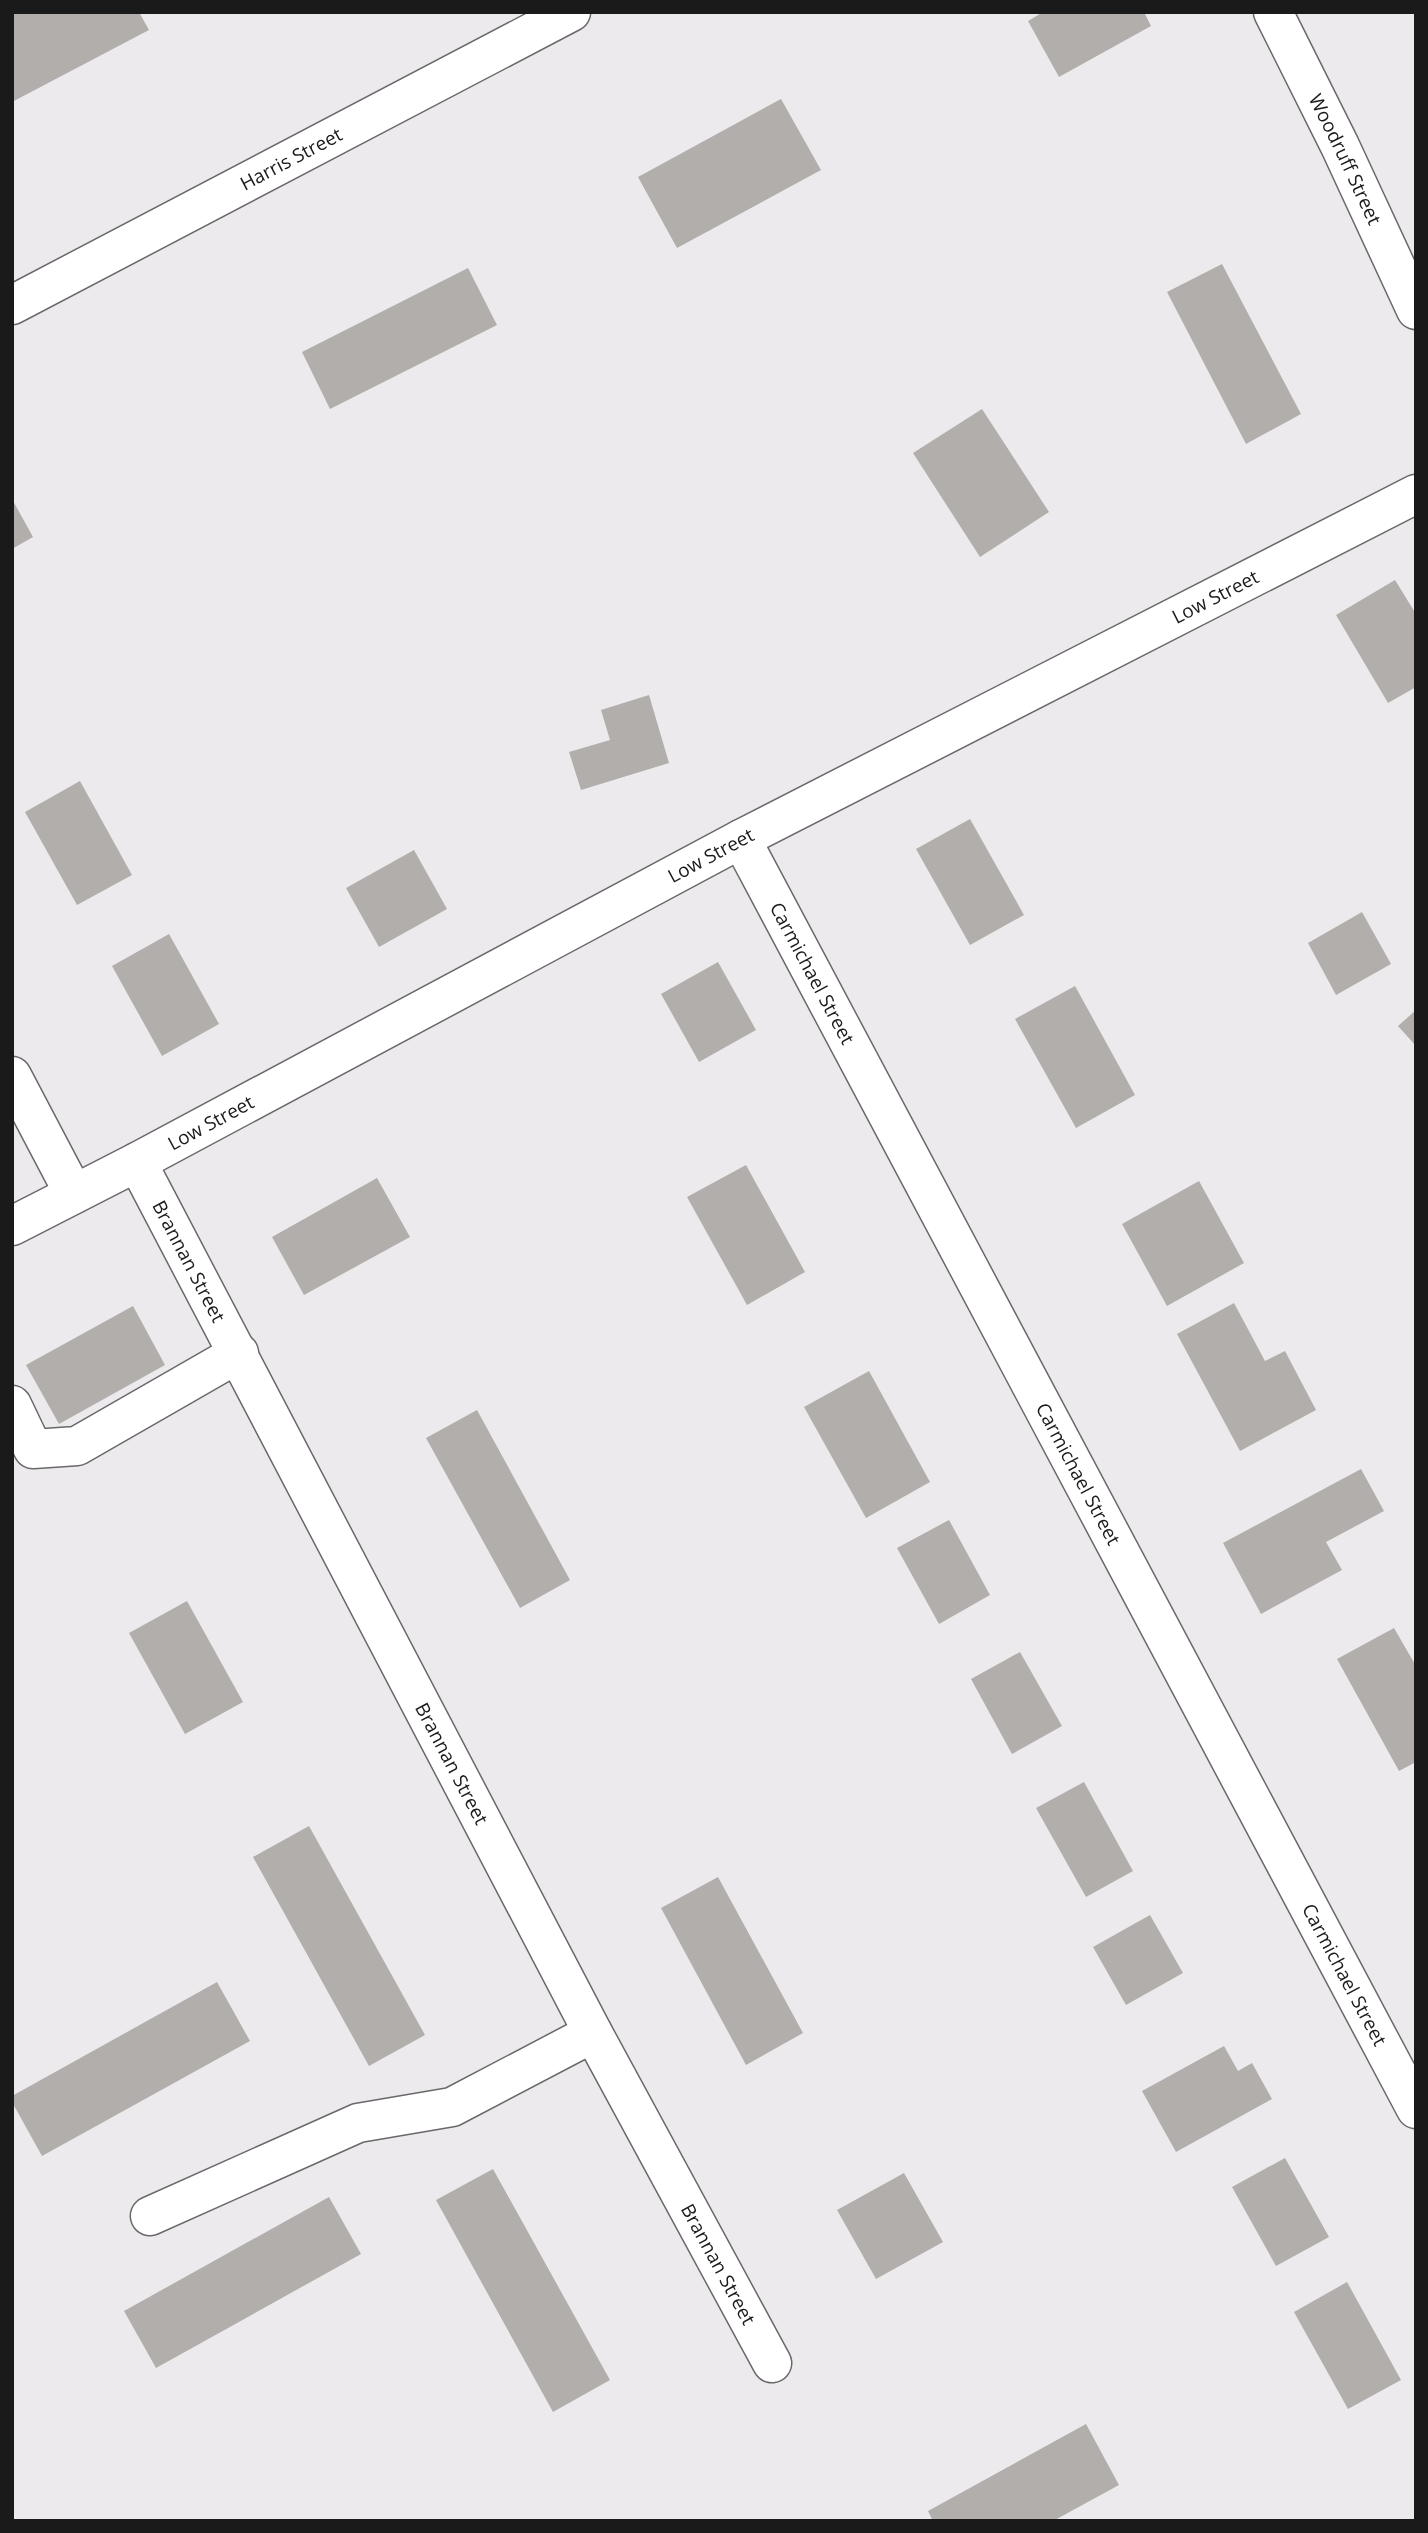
<svg xmlns="http://www.w3.org/2000/svg" width="1428" height="2533" font-family="'Open Sans',sans-serif">
  <rect width="100%" height="100%" fill="#edeaed"/>
  <path fill="#b1aeab" d="M12,12H139L149,30L12,102Z
    M1043,12H1144L1151,26L1059,77L1028,21Z
    M781,99L821,170L677,248L638,177Z
    M1222,264L1301,414L1246,444L1167,292Z
    M468,268L497,325L330,409L302,352Z
    M982,409L1049,512L980,557L913,453Z
    M12,499L33,537L12,549Z
    M1395,580L1416,614V687L1388,703L1336,615Z
    M649,695L669,763L581,790L569,752L610,740L601,710Z
    M80,781L132,875L77,905L25,812Z
    M970,819L1024,915L970,945L916,849Z
    M414,850L447,909L379,947L346,888Z
    M1362,912L1391,964L1336,995L1308,943Z
    M169,934L219,1024L162,1056L112,966Z
    M718,962L756,1030L699,1062L661,994Z
    M1075,986L1135,1095L1076,1128L1015,1019Z
    M1416,1010V1046L1398,1026Z
    M746,1165L805,1272L747,1305L687,1197Z
    M377,1178L410,1237L304,1295L272,1237Z
    M1199,1181L1244,1263L1167,1306L1122,1224Z
    M1234,1303L1265,1361L1285,1351L1316,1410L1240,1451L1177,1334Z
    M133,1306L165,1365L59,1424L26,1365Z
    M869,1371L930,1482L866,1518L804,1407Z
    M477,1410L570,1580L520,1608L426,1438Z
    M1361,1469L1384,1511L1326,1542L1342,1570L1261,1614L1223,1543Z
    M949,1520L990,1595L939,1624L897,1548Z
    M187,1601L243,1702L185,1734L129,1633Z
    M1394,1628L1416,1666V1762L1399,1771L1337,1659Z
    M1020,1652L1062,1726L1012,1754L971,1679Z
    M1084,1782L1133,1871L1086,1897L1036,1808Z
    M309,1826L425,2035L369,2066L253,1857Z
    M718,1877L803,2033L746,2065L661,1908Z
    M1150,1915L1183,1973L1126,2005L1093,1947Z
    M217,1982L250,2041L42,2156L12,2102V2096Z
    M1224,2046L1238,2071L1252,2063L1272,2099L1176,2152L1142,2091Z
    M1285,2158L1329,2237L1276,2266L1232,2187Z
    M493,2169L610,2380L553,2412L436,2200Z
    M904,2173L943,2242L876,2279L837,2210Z
    M329,2197L361,2254L156,2368L124,2311Z
    M1347,2282L1401,2380L1348,2409L1294,2312Z
    M1086,2424L1119,2485L1053,2521H933L928,2511Z"/>
  <g fill="none" stroke-linecap="round" stroke-linejoin="round">
    <g stroke="#6a686a" stroke-width="41">
      <g id="minor">
        <path id="s1" d="M1273,12L1340,146L1416,310"/>
        <path id="s2" d="M12,305L571,12"/>
        <path id="s3" d="M741,839L1416,2109"/>
        <path d="M12,1076L74,1194"/>
        <path id="s4" d="M137,1162L593,2033L772,2363"/>
        <path id="s5" d="M12,1226L137,1162L741,839L1416,494"/>
        <path d="M12,1405L33,1449L77,1446L239,1353"/>
        <path d="M150,2216L358,2123L452,2107L593,2033"/>
      </g>
    </g>
    <use href="#minor" stroke="#fff" stroke-width="38"/>
  </g>
  <g text-anchor="middle" stroke-width="5" stroke-linejoin="round" paint-order="stroke">
    <g font-size="19" fill="#1b1a1b" stroke="#fbf8fb">
      <text dy="7" stroke="none"><textPath href="#s2" startOffset="315">Harris Street</textPath></text>
      <text dy="7" stroke="none"><textPath href="#s1" startOffset="164">Woodruff Street</textPath></text>
      <text dy="7" stroke="none"><textPath href="#s5" startOffset="1358">Low Street</textPath></text>
      <text dy="7" stroke="none"><textPath href="#s5" startOffset="791">Low Street</textPath></text>
      <text dy="7" stroke="none"><textPath href="#s3" startOffset="152">Carmichael Street</textPath></text>
      <text dy="7" stroke="none"><textPath href="#s5" startOffset="224">Low Street</textPath></text>
      <text dy="7" stroke="none"><textPath href="#s4" startOffset="112">Brannan Street</textPath></text>
      <text dy="7" stroke="none"><textPath href="#s3" startOffset="719">Carmichael Street</textPath></text>
      <text dy="7" stroke="none"><textPath href="#s4" startOffset="679">Brannan Street</textPath></text>
      <text dy="7" stroke="none"><textPath href="#s3" startOffset="1286">Carmichael Street</textPath></text>
      <text dy="7" stroke="none"><textPath href="#s4" startOffset="1246">Brannan Street</textPath></text>
    </g>
  </g>
  <rect width="1428" height="2533" fill="none" stroke="#1b1a1b" stroke-width="28"/>
</svg>
